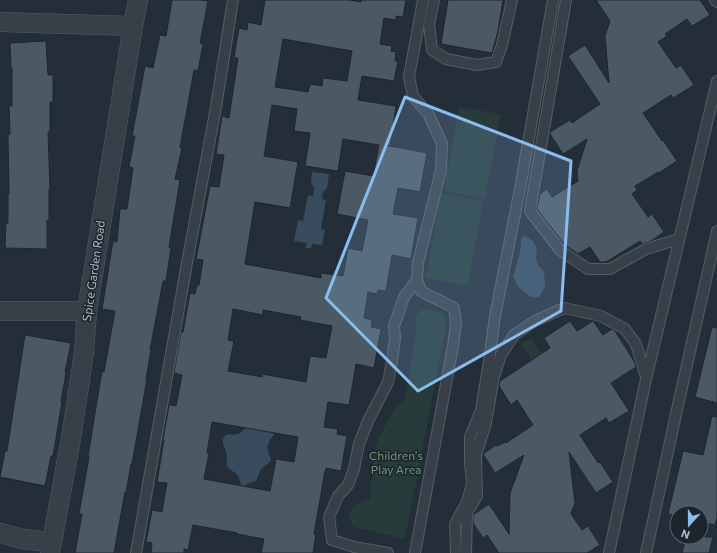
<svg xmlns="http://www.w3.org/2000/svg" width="717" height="553" font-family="Commissioner,sans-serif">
  <rect width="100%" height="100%" fill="#232e38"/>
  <path fill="#263b3a" d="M459,107L501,114L485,199L444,191Z
    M441,193L483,201L468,286L426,278Z
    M420,310H435L445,315V332L405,539L353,527L349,517L353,507L365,500L370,499L374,454L378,439L394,409L405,399L415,339L416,316Z
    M531,338L545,358L534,365L521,344Z"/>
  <path fill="#384c5e" d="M312,172L329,174L327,188L323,192L322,199L326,200L321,229L325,230L322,245L312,244L311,248H306L307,243L294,241L298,220L303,221L308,195L313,196L314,188L311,182Z
    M525,236L533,241L537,248L536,259L538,265L544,272L545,287L539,297H531L524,292L517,285L513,277L520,254L521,238Z
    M247,427L273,432L274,435C270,439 266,446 268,451C269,456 271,456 271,461L261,469L256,481L249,483L243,487L241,485C240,480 239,475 234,472C231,470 228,469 227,466C226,463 227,459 227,456C227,450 219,441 225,436C229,433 233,436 238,434C242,433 244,429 247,427Z"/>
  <path fill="#4b5964" stroke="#1e272f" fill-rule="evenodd" d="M172,0H200L208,1L200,43L203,44L198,71L194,70L180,148H182L175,179L180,180L169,247L171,248L166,281H163L150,350H151L146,379H147L132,464H131L126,493L125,492L114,553H75L82,514H79L89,457L88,456L102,371L104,372L115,311L102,309L113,241L117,242L120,209H127L133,168L129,167L135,136H132L145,66L153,68L160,35L166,36Z
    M265,0H349L361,2V0H406L403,17L396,16V20L384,18L380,44L392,46L391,51L396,52L395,61H398L394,81L362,76L358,100L396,106L390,146L385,145L427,153L420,192L398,188L393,214L418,218L411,259L392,255L386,291L378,290L377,294L368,292L364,318L372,320L371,327L381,329L374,368L356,364L349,405L328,402L324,427L338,429L337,434L347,436L341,471L326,468V471H325L314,534H316L313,553H261L264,539L237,534V533L193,525L188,550L184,549V553H151L152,543L146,542L152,510L162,512L167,483L157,482L164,440H163L169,405L176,406L182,375L174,373L181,332H183L190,293L195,294L197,285H199L203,260L196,259L210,186L219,187L224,155L216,154L222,116L229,118L238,58H234L239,28L247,30L248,22L261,25ZM283,39L352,51L347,81L323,78L322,86L310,84L308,92L275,87ZM272,105L297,109L294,131L310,133L305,166L338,171L343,139L379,145L373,176L345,171L337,214L368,220L362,251L348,248L343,276L321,273V278L245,264L255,202L290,208L298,162L264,156ZM233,309L263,315V310L301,317L300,320L332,326L326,358L310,356L306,382L262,374V377L228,371L234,341L228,340ZM212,422L298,437L294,462L276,459L270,491L204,479L209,453H207Z
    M448,0H503L498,31L492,53L441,44Z
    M596,0H700L710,15L692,26L687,19L665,34L667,36L658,42L676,68L681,65L694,85L673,98L671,95L643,113L662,141L663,140L677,161L659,173L658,172L635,186L637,190L632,194L648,217L652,214L664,232L651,241L642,244L640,241L606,262H600L590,247L578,254L565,245L537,209L540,194L547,189L552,197L578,181L577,171L587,139L563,154L550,134V132L570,120L572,123L600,104L568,56L585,45L609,83L605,36L610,21Z
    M46,41L48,75H53V102H50V132H48L50,189H49V220H47V249L5,248L6,223H8V194H9L8,134H10L9,106H12V68H11L10,43Z
    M570,321L577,331L593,321L603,335L612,329L615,331L634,361L636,367L611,383L629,411L609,423L606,418L580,435L598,463L600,462L613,482L596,493L569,452L575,503L571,514L582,530L588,526L600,545L587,553H499L487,535L483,538L473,523V515L489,504L509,534L510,493L524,455L495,473L483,454L496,445L497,446L505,442L506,443L533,425L517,400L511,405L499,386L500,381L550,348L544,338Z
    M712,327L717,328V403L695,397Z
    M25,335L71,343L65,372L66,373L61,401L62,402L53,456H51L45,486L0,477L5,451H7Z
    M712,416L717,417V518L715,525L701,522V513H677V516L668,514L683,451L703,455Z
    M686,537H713L709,553H682Z"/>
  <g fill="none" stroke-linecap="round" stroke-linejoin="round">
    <g stroke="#545e66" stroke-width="12">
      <path id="lane" d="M434,0L429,24L432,50L446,59L477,65L496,62L502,45L512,0
        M566,0L530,211L560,250L588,269H610L646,249L679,239
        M715,0L717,2
        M136,553L187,263L216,107L233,0
        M388,553L354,547L332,540L329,517L338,496L348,485L354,469L359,444L368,421L388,382L392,361L395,338L394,326L404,297L417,280
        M415,553L453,346L456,323L454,308L441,301L432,297L421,291L417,280L418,263L441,170L442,144L429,115L413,96L409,77L423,0
        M456,553L455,524L467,502L472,484L470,462V437L481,410L489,361L495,316L520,189L553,0
        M466,553L467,513L477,496L476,455L486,423L494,376L501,355L514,335L535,321L564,308L601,316L625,329L636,344L646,377
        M609,553L646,379L717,81
        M646,553L678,405L717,231"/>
    </g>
    <g stroke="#545e66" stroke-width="20">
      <path id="street" d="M0,22L133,26
        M0,311H87
        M0,533L22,539L52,542
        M50,553L71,438L79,386L84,352L87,311L133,26L138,0"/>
    </g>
    <use href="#lane" stroke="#374049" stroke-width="10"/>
    <use href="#street" stroke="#374049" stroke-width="19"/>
  </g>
  <path fill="#8bbcf0" fill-opacity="0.2" stroke="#8bbcf0" stroke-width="3" stroke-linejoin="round" d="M405,97L571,161L561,311L418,391L326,298Z"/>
  <g text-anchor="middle" stroke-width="3" stroke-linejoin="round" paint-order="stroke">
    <g font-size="12" fill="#b1bbc5" stroke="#1c252d">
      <text transform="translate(94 271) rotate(-82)" y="4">Spice Garden Road</text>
    </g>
    <g font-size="12" fill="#719977" stroke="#1c252d">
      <text x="396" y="460">Children's<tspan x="396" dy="14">Play Area</tspan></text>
    </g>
  </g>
  <g transform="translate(689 525) rotate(201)"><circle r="19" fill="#1c252d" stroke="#58616a"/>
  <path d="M0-3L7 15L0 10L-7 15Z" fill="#8bbcf0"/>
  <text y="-6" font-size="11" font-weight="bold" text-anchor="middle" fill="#b1bbc5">N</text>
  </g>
</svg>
